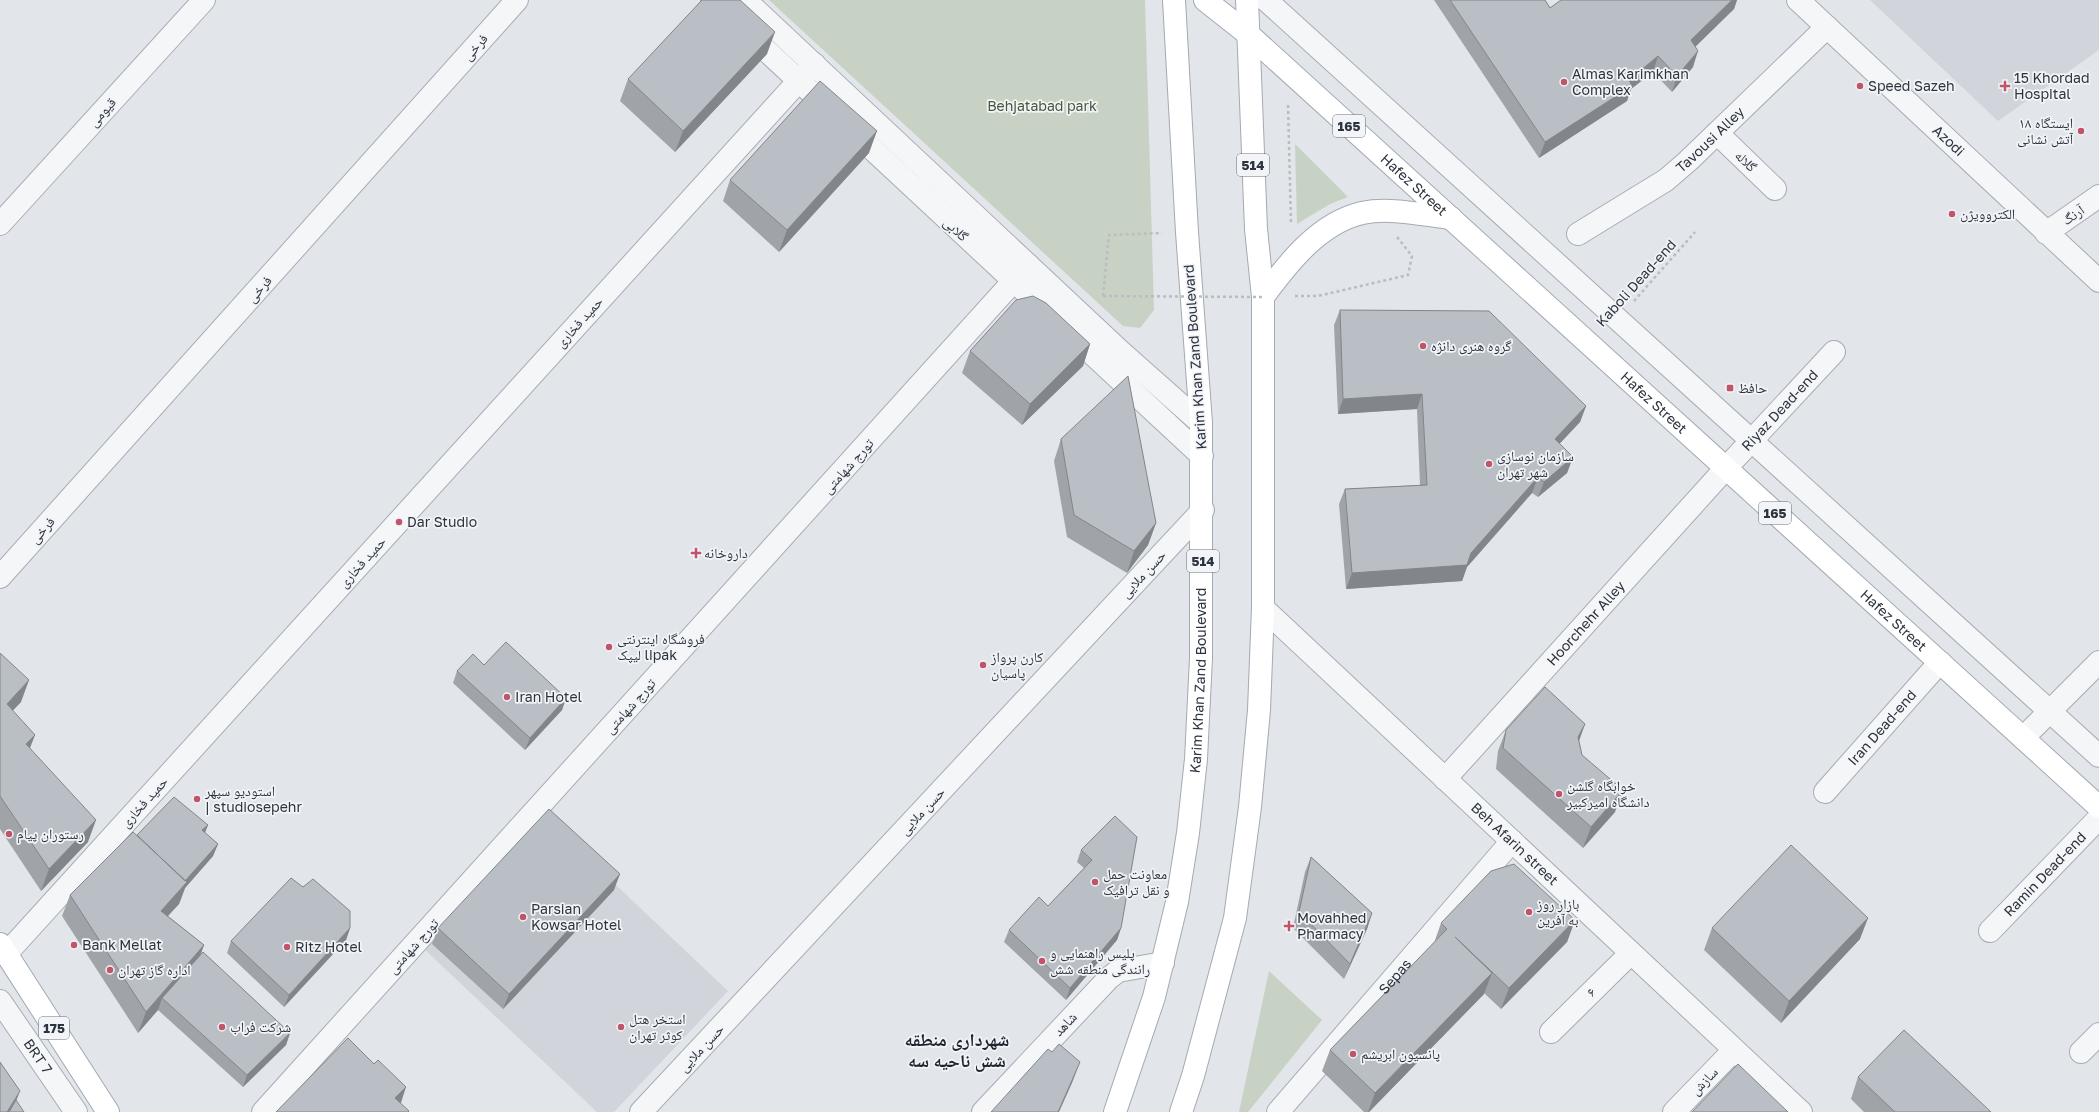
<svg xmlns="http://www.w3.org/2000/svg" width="2099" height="1112" font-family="'Golos Text','Noto Naskh Arabic',sans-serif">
  <rect width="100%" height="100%" fill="#e2e5e9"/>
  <path fill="#d1d4db" d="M1870,0H2099V50L1998,121Z
    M545,818L728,991L614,1112H597L423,948Z"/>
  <path fill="#c8d2c4" d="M769,0H1145L1154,310L1140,328L1123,326Z
    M1295,144L1348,197L1330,204L1297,224Z
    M1269,971L1322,1020L1248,1112H1239Z"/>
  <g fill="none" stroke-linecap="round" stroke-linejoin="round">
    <g stroke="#a8acb3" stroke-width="24">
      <g id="minor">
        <path d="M712,0L1202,456"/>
        <path d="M745,0L1121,352L1201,423"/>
        <path d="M1266,0L2099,756"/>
        <path id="s1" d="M1798,0L2099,281"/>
        <path d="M1717,133L1775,189"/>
        <path d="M0,224L204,0"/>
        <path d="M2046,233L2099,196"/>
        <path id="s2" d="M1578,234L1666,180L1688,161L1827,27"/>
        <path d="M0,577L517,0"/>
        <path id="s3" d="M1263,608L1801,1112"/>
        <path d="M2023,738L2099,662"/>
        <path id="s4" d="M1445,779L1726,468L1834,352"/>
        <path id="s5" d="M1825,792L1940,662"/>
        <path id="s6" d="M1990,931L2099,818"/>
        <path d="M6,954L814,64"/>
        <path id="s7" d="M0,1001L76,1112"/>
        <path d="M1551,1032L1631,953"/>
        <path d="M2081,1052L2099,1034"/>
        <path d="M263,1112L1028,265"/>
        <path d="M641,1112L1203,510"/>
        <path d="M983,1112L1109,978L1118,971L1163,963"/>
        <path id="s8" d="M1278,1112L1512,841"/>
        <path d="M1674,1112L1734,1050"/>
      </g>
    </g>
    <g stroke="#a3aab3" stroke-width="24">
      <g id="major">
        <path id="s9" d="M1205,0L1248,34L2099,807"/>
        <path d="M1263,297C1288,263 1319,223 1362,213C1390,207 1423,215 1451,218"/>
        <path d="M0,944L108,1112"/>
        <path id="s10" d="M1115,1112L1154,997L1177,902L1188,833L1196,759L1201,658V423L1187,232L1174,0"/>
        <path d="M1181,1112L1193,1076L1235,918L1250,807L1259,710L1263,608V297L1256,229L1247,0"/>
      </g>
    </g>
    <path stroke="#b9bcc0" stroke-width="2.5" stroke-dasharray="3 3" stroke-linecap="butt" d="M1288,105L1291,224
      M1103,296L1109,235L1162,233
      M1295,296H1318L1408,275L1412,256L1397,237
      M1634,301L1695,232"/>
    <use href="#minor" stroke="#f5f6f8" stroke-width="22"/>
    <use href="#major" stroke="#fff" stroke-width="22"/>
    <path stroke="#b9bcc0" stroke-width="2.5" stroke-dasharray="3 3" stroke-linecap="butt" d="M1103,296L1263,297"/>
  </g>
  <path fill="#a0a4a9" d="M1434,0H1545L1550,8L1561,0H1737L1734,9L1695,46L1693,67L1672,92L1653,72L1631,89L1627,101L1539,158Z
    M767,54L675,152L620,101L628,79Z
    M869,153L779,252L723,201L730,180Z
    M1340,310L1586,406L1580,422L1559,444L1573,457L1567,473L1538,497L1532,493L1467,567L1462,581L1346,589L1339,504L1345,489L1420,485L1417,409L1338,414L1334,325Z
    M1090,344L1083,366L1022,425L962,373L970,351Z
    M1061,439L1156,523L1148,545L1127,573L1067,537L1054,461Z
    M0,653L21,702L12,711L30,748L88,842L41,891L0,829Z
    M484,665L566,698L562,710L525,750L453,683L457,671Z
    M1585,724L1579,741L1582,755L1615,812L1583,848L1496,769L1498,751L1506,730Z
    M1115,816L1121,928L1117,940L1066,1000L1004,942L1009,930L1048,906L1084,868L1077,862L1081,850Z
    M208,825L205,833L218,844L213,856L185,888L179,904L168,916L204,945L200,956L290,1033L286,1045L243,1087L158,1010L138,1033L62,916L70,895L137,835Z
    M1311,857L1372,913L1367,929L1344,979L1293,928L1305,872Z
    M303,887L350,928L346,940L284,1007L227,953L231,941Z
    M614,890L503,1009L432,944L438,928Z
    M1575,920L1567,942L1501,1009L1484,993V994L1369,1112H1364L1322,1071L1330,1050L1434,943L1441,923Z
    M1712,928L1860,939L1781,1023L1704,950Z
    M1858,1077L1991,1112H1864L1851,1099Z"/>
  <path fill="#82868a" d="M1732,0H1737L1734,9L1686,56L1691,40Z
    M775,32L767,54L675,152L683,131Z
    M1698,51L1693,67L1672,92L1677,76Z
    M1658,56L1653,72L1631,89L1627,101L1539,158L1545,142L1629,80Z
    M877,131L869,153L779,252L787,230Z
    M1090,344L1083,366L1022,425L1030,404Z
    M1422,394L1417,409L1338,414L1343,399Z
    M1586,406L1580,422L1549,455L1555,439Z
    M1573,457L1567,473L1538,497L1544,482Z
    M1538,477L1532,493L1467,567L1462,581L1346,589L1352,573L1471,553Z
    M1156,523L1148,545L1127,573L1134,551Z
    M29,680L21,702L0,724L7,704Z
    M566,698L562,710L525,750L530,738Z
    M1585,724L1577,746L1578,737Z
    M35,735L27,756L26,744Z
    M1623,790L1615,812L1583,848L1591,827Z
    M96,820L88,842L41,891L49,869Z
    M208,825L203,837L202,830Z
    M218,844L213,856L185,888L179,904L153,932L161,911L179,888Z
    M620,874L614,890L503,1009L509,994Z
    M1372,913L1367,929L1344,979L1350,964Z
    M1868,918L1860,939L1781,1023L1789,1001Z
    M1575,920L1567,942L1501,1009L1509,988Z
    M350,928L346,940L284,1007L289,995Z
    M1121,928L1117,940L1066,1000L1070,988Z
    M204,945L196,967L162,998L158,1010L138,1033L146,1012Z
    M1492,973L1484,994L1369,1112H1368L1375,1093Z
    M290,1033L286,1045L243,1087L247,1075Z
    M1080,1062L1072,1083L1059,1112H1058Z
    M406,1087L399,1109L395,1098Z
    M20,1091L12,1112H7Z"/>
  <path fill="#babfc5" stroke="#82868a" d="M702,0H740L775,32L683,131L628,79Z
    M1450,0H1545L1550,8L1561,0H1732L1691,40L1698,51L1677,76L1658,56L1629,80L1632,86L1545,142Z
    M820,81L877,131L787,230L730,180Z
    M1033,296L1046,303L1090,344L1030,404L970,351L1016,300Z
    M1340,310L1489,311L1586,406L1555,439L1573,457L1544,482L1538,477L1471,553L1467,565L1352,573L1345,489L1427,485L1422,394L1343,399Z
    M1128,376L1156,523L1134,551L1074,515L1061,439Z
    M506,642L566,698L530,738L457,671L473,654L484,665Z
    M0,653L29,680L7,704L35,735L26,744L96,820L49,869L0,796Z
    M1545,687L1585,724L1578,737L1582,755L1623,790L1591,827L1503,748L1506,730Z
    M174,797L208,825L202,830L218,844L185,881L137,835Z
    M549,809L620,874L509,994L438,928Z
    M1115,816L1137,837L1121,928L1070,988L1009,930L1039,897L1048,906L1092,860L1081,850Z
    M133,832L187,882L161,911L204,945L146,1012L70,895Z
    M1791,845L1868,918L1789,1001L1712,928Z
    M1311,857L1372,913L1350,964L1299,912Z
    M1514,864L1575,920L1509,988L1455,937L1492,973L1375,1093L1330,1050L1447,929L1441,923L1491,871Z
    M291,878L303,887L313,879L350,911V928L289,995L231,941Z
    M203,952L290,1033L247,1075L162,998Z
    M1904,1030L1991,1112H1895L1858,1077Z
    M348,1038L374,1064L378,1060L406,1087L395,1098L409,1111L408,1112H276Z
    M1059,1044L1080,1062L1058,1112H991L1048,1049L1052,1052Z
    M0,1062L20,1091L7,1112H0Z
    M1738,1064L1788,1112H1692Z
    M16,1100L24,1112H9Z"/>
  <g fill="#c05569" stroke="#f2f4f7" stroke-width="1.5">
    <circle cx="1564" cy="82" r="4"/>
    <circle cx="1860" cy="86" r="4"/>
    <path d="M2003 80h4v4h4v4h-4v4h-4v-4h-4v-4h4z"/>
    <circle cx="2081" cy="131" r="4"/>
    <circle cx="1952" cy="214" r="4"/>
    <circle cx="1423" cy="346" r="4"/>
    <rect x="1726" y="384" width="8" height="8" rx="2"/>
    <circle cx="1489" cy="464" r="4"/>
    <circle cx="399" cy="522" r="4"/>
    <path d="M694 547h4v4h4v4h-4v4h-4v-4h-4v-4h4z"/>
    <circle cx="609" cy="647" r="4"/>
    <circle cx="983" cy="665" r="4"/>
    <circle cx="507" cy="697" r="4"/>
    <circle cx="1559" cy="794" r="4"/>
    <circle cx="197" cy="799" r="4"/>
    <circle cx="9" cy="834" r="4"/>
    <circle cx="1095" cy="882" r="4"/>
    <circle cx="1529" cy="912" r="4"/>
    <circle cx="523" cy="917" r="4"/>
    <path d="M1287 920h4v4h4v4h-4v4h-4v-4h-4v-4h4z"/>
    <circle cx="74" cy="945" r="4"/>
    <circle cx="287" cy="947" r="4"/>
    <circle cx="1042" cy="961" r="4"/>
    <circle cx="110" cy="970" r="4"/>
    <circle cx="222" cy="1027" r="4"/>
    <circle cx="621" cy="1027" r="4"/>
    <circle cx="1353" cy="1054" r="4"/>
  </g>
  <g text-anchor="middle" stroke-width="3.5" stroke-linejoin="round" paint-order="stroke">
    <g fill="#f2f4f7" stroke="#676e76" stroke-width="1">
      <rect x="1333" y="115" width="32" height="22" rx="3"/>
      <rect x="1237" y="154" width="32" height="22" rx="3"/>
      <rect x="1759" y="502" width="32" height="22" rx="3"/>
      <rect x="1187" y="550" width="32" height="22" rx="3"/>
      <rect x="39" y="1017" width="30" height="22" rx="3"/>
    </g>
    <g font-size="13" font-weight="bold" fill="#2c343f">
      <text x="1349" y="131">165</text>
      <text x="1253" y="170">514</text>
      <text x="1775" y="518">165</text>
      <text x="1203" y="566">514</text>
      <text x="54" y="1033">175</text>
    </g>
    <g font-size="14" fill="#2c343f" stroke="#f2f4f7">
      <text transform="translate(475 47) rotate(-48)" y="5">فرخی</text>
      <text transform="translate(102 112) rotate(-48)" y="5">قیومی</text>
      <text dy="5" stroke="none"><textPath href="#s2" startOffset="163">Tavousi Alley</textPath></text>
      <text dy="5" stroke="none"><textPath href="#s1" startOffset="206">Azodi</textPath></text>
      <text transform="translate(1746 161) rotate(44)" y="5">گلاله</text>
      <text dy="5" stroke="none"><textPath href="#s9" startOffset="279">Hafez Street</textPath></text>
      <text transform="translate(2073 215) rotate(-35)" y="5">آرنگ</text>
      <text transform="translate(956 229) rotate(43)" y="5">گلابی</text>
      <text transform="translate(1636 283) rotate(-48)" y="5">Kaboli Dead-end</text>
      <text transform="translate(259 289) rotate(-48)" y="5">فرخی</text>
      <text transform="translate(579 322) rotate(-48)" y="5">حمید فخاری</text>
      <text transform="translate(1195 357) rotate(-94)" y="5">Karim Khan Zand Boulevard</text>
      <text dy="5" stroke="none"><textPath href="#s9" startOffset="603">Hafez Street</textPath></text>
      <text dy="5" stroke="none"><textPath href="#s4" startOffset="498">Riyaz Dead-end</textPath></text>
      <text transform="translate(848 466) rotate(-48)" y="5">تورج شهامتی</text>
      <text transform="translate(42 530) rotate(-48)" y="5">فرخی</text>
      <text transform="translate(362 562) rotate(-48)" y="5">حمید فخاری</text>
      <text transform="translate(1143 574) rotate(-47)" y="5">حسن ملایی</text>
      <text dy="5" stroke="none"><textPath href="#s9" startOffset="927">Hafez Street</textPath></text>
      <text dy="5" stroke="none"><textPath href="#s4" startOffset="210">Hoorchehr Alley</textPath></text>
      <text dy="5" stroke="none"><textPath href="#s10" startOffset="442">Karim Khan Zand Boulevard</textPath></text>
      <text transform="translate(630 706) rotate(-48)" y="5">تورج شهامتی</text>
      <text dy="5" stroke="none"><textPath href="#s5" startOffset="86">Iran Dead-end</textPath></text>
      <text transform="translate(144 802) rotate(-48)" y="5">حمید فخاری</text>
      <text transform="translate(922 811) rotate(-47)" y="5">حسن ملایی</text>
      <text dy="5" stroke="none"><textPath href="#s3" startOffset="345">Beh Afarin street</textPath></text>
      <text dy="5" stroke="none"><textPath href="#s6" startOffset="79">Ramin Dead-end</textPath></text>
      <text transform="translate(413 946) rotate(-48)" y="5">تورج شهامتی</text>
      <text dy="5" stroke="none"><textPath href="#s8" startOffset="179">Sepas</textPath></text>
      <text transform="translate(1591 992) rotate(-45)" y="5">۶</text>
      <text transform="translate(1065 1024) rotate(-47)" y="5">شاهد</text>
      <text transform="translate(701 1048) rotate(-47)" y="5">حسن ملایی</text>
      <text dy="5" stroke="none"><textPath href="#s7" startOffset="67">BRT 7</textPath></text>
      <text transform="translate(1704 1081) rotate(-46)" y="5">سازش</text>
    </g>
    <g font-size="14" fill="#2c343f" stroke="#f2f4f7" text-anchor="start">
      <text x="1572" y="79">Almas Karimkhan<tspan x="1572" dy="16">Complex</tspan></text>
      <text x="2014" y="83">15 Khordad<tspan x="2014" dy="16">Hospital</tspan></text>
      <text x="1868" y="91">Speed Sazeh</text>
      <text x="2073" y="128" text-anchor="end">ایستگاه ۱۸<tspan x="2073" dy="16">آتش نشانی</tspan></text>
      <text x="1960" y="219">الکتروویژن</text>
      <text x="1431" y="351">گروه هنری دانژه</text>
      <text x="1738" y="393">حافظ</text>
      <text x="1497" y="461">سازمان نوسازی<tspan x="1497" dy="16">شهر تهران</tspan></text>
      <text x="407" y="527">Dar Studio</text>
      <text x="704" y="558">داروخانه</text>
      <text x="617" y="644">فروشگاه اینترنتی<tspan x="617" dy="16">لیپک lipak</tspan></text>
      <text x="991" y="662">کارن پرواز<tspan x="991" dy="16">پاسیان</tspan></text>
      <text x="515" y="702">Iran Hotel</text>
      <text x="1567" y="791">خوابگاه گلشن<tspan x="1567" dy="16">دانشگاه امیرکبیر</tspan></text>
      <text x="205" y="796">استودیو سپهر<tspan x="205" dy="16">| studiosepehr</tspan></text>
      <text x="17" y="839">رستوران پیام</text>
      <text x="1103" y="879">معاونت حمل<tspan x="1103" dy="16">و نقل ترافیک</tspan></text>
      <text x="1537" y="909">بازار روز<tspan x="1537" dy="16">به آفرین</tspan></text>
      <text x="531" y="914">Parsian<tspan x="531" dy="16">Kowsar Hotel</tspan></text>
      <text x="1297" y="923">Movahhed<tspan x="1297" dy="16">Pharmacy</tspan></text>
      <text x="82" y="950">Bank Mellat</text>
      <text x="295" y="952">Ritz Hotel</text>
      <text x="1050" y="958">پلیس راهنمایی و<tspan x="1050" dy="16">رانندگی منطقه شش</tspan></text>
      <text x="118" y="975">اداره گاز تهران</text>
      <text x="629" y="1024">استخر هتل<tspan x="629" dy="16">کوثر تهران</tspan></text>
      <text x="230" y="1032">شرکت فراب</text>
      <text x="1361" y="1059">پانسیون ابریشم</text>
    </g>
    <g font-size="14" fill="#42593b" stroke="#f2f4f7">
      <text x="1042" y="111">Behjatabad park</text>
    </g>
    <g font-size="18" font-weight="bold" fill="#1e2530" stroke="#f2f4f7">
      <text x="957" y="1046">شهرداری منطقه<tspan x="957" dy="21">شش ناحیه سه</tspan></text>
    </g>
  </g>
</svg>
